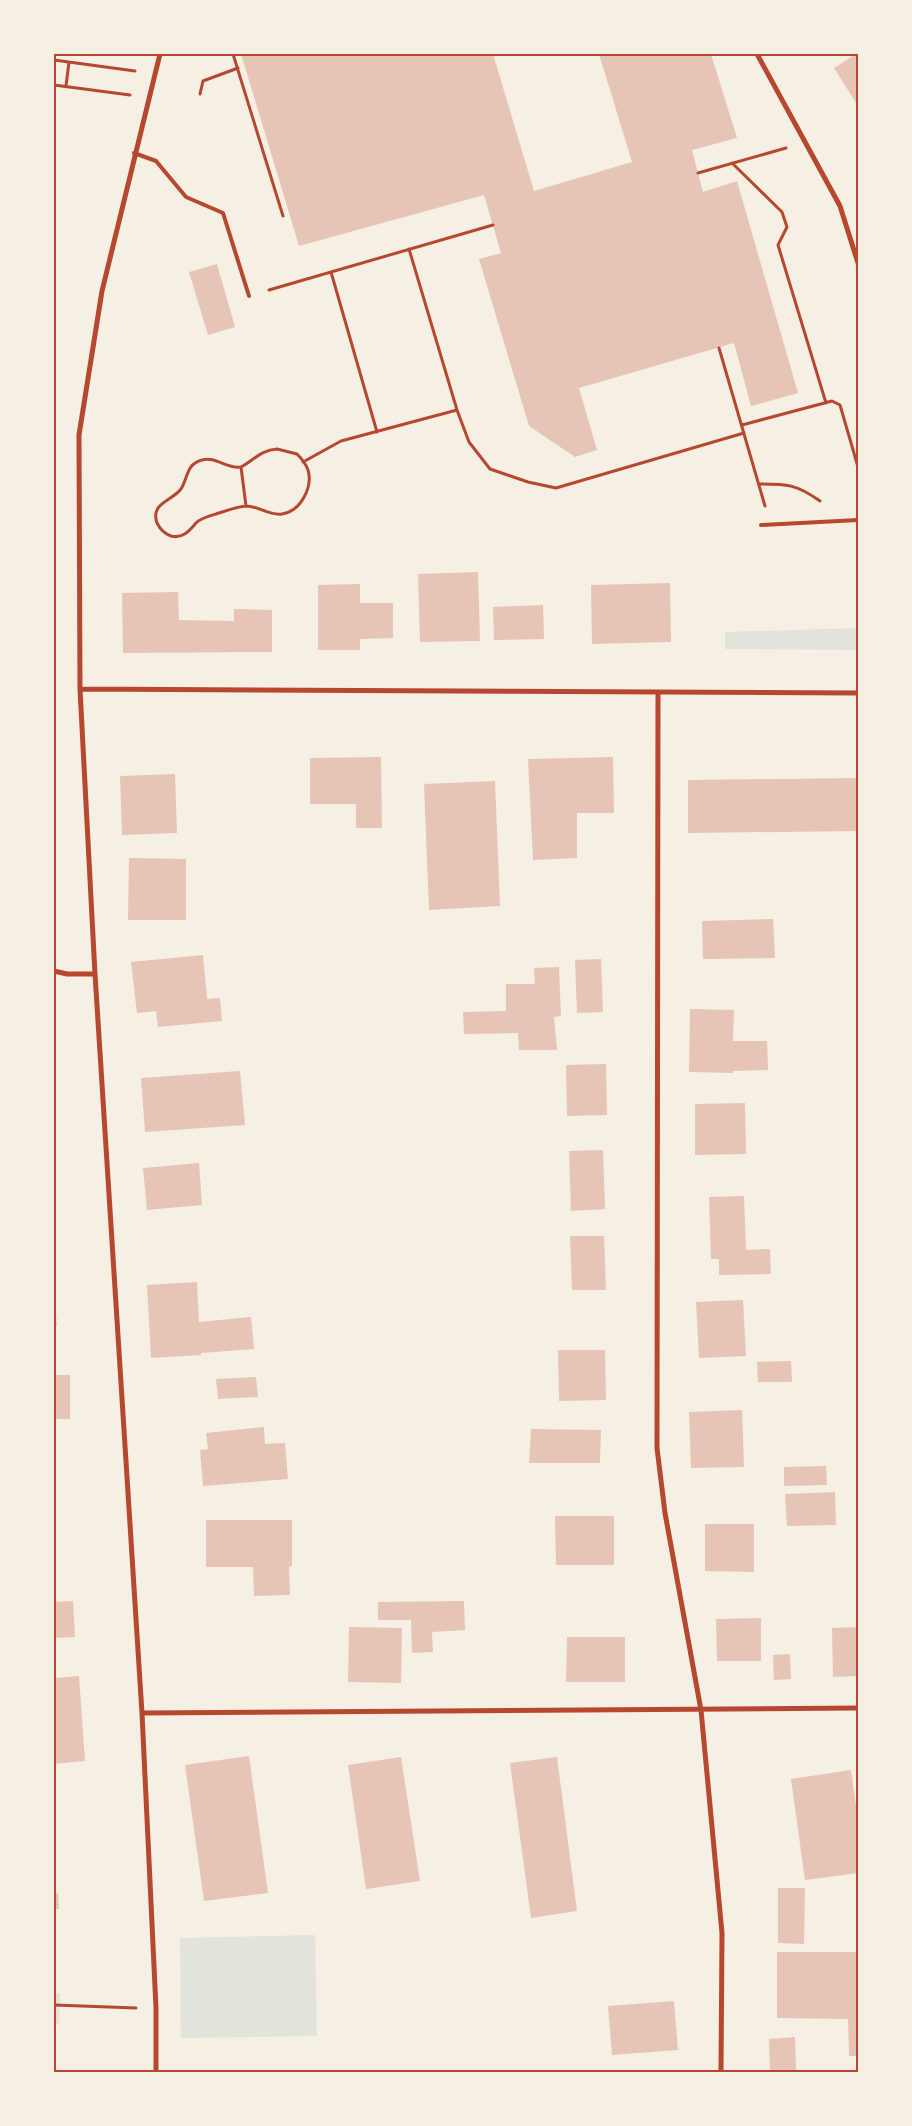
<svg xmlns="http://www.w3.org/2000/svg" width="912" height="2126" font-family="'IBM Plex Serif',serif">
  <rect width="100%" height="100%" fill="#f6efe4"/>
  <path fill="#e2e4dc" d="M858,628V650L725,649V632Z
    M315,1935L317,2036L181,2038L180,1938Z
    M54,1993H60L59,2024H54Z"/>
  <path fill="#e6c5b7" d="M241,54H493L534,191L632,162L599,54H711L737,138L692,150L703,192L737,181L798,393L751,406L734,343L579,388L597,450L575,457L529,426L479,259L501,253L484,195L299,246Z
    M856,54H858V106L834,68Z
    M217,264L235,327L208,335L189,272Z
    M478,572L480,641L420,642L418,574Z
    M670,583L671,642L592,644L591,585Z
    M360,584V603H393V638L360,639V650H318V585Z
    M178,592L179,620L234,621V609L272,610V652L123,653L122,593Z
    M543,605L544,639L494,640L493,607Z
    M381,757L382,828H356V804H310V758Z
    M613,757L614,813H577V858L533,860L528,759Z
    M175,774L177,833L122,835L120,776Z
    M858,778V831L688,833V780Z
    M495,781L500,906L429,910L424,784Z
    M129,858L186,859V920H128Z
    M773,919L775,958L703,959L702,921Z
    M203,955L207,999L220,998L222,1021L158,1027L156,1011L137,1013L131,962Z
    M601,959L603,1012L577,1013L575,960Z
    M559,967L561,1016L554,1017L557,1050H519L518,1033L464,1034L463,1012L506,1011V984H535L534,968Z
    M690,1009L734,1010L733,1041H767L768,1070L733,1071V1073L689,1072Z
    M606,1064L607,1115L567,1116L566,1065Z
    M240,1071L245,1125L145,1132L141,1078Z
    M745,1103L746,1154L695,1155V1104Z
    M603,1150L605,1209L571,1211L569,1151Z
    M199,1163L202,1205L147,1210L143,1168Z
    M744,1196L746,1250L770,1249L771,1274L719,1275V1259H711L709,1197Z
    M570,1236H604L606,1290H572Z
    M197,1282L199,1322L251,1317L254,1349L201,1353V1355L151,1358L147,1285Z
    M743,1300L746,1356L699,1358L696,1302Z
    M55,1303L57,1326H54V1304Z
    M558,1350H605L606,1400L559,1401Z
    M791,1361L792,1382H758L757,1362Z
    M54,1375H70V1419H54Z
    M256,1377L258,1397L218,1399L216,1379Z
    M742,1410L744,1467L691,1468L689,1412Z
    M264,1427L265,1444L285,1443L288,1479L203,1486L200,1450L208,1449L206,1433Z
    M531,1429L601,1430L600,1463H529Z
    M826,1466L827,1485L784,1486V1467Z
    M835,1492L836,1525L787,1526L785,1494Z
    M555,1516H614V1565H556Z
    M206,1520H292V1566L289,1567L290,1595L254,1596L253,1567H206Z
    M705,1524H754V1572L705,1571Z
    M73,1601L75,1637L54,1638V1602Z
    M464,1601L465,1630L432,1632L433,1652L412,1653L411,1620H378V1602Z
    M761,1618V1661H717L716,1619Z
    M349,1627L402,1628L401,1683L348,1682Z
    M858,1627V1676L833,1677L832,1628Z
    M567,1637H625V1682H566Z
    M790,1654L791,1679L774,1680L773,1655Z
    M79,1676L85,1761L54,1764V1678Z
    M249,1756L268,1893L204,1901L185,1765Z
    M401,1757L420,1881L366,1889L348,1765Z
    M557,1757L577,1911L531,1918L510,1763Z
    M851,1770L858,1820V1873L805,1880L791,1779Z
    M778,1888H805L804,1944L778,1943Z
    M58,1893L59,1909H54V1894Z
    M777,1952H858V2056H849L848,2019L777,2018Z
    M674,2001L678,2050L612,2055L608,2006Z
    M795,2037L796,2072H770L769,2039Z"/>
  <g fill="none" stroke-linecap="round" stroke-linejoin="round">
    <path stroke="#b5482f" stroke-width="3" d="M233,54L283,216
      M54,60L135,71
      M54,85L130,95
      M66,86L69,62
      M200,94L203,81L238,68
      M732,163L782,212L787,227L778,245L826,403
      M698,173L786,148
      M409,249L457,410L469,442L490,469L528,482L556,488L744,433
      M331,272L377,432
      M269,290L493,225
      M719,348L765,506
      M742,425L832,401L840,405L858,467
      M277,449L297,454C301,458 306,464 308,470C313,487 301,511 282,514C269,516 259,506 246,506C236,507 225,511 216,514C209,516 201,518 196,523C189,531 183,539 171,536C165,534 160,529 157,523C150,503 172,501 181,489C188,478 186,464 202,460C216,456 226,469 241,467C254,460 261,450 277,449Z
      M303,462L341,441L457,410
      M241,467L246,506
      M759,484C787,484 796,484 820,501
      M54,2005L136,2008"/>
    <path stroke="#b5482f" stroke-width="4" d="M134,153L156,161L186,197L223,213L249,296
      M761,525L858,520"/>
    <path stroke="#b5482f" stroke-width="5" d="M757,54L840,206L858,263
      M80,689L858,693
      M658,692L657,1448L665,1513L701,1710L722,1933L721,2072
      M54,971L67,974H95
      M142,1713L858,1708
      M156,2072V2008L142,1713L95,974L80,689L79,435L102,291L160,54"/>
  </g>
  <rect width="912" height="2126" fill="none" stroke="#f6efe4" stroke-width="110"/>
  <rect x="55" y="55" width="802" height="2016" fill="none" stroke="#b5482f" stroke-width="2"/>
</svg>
